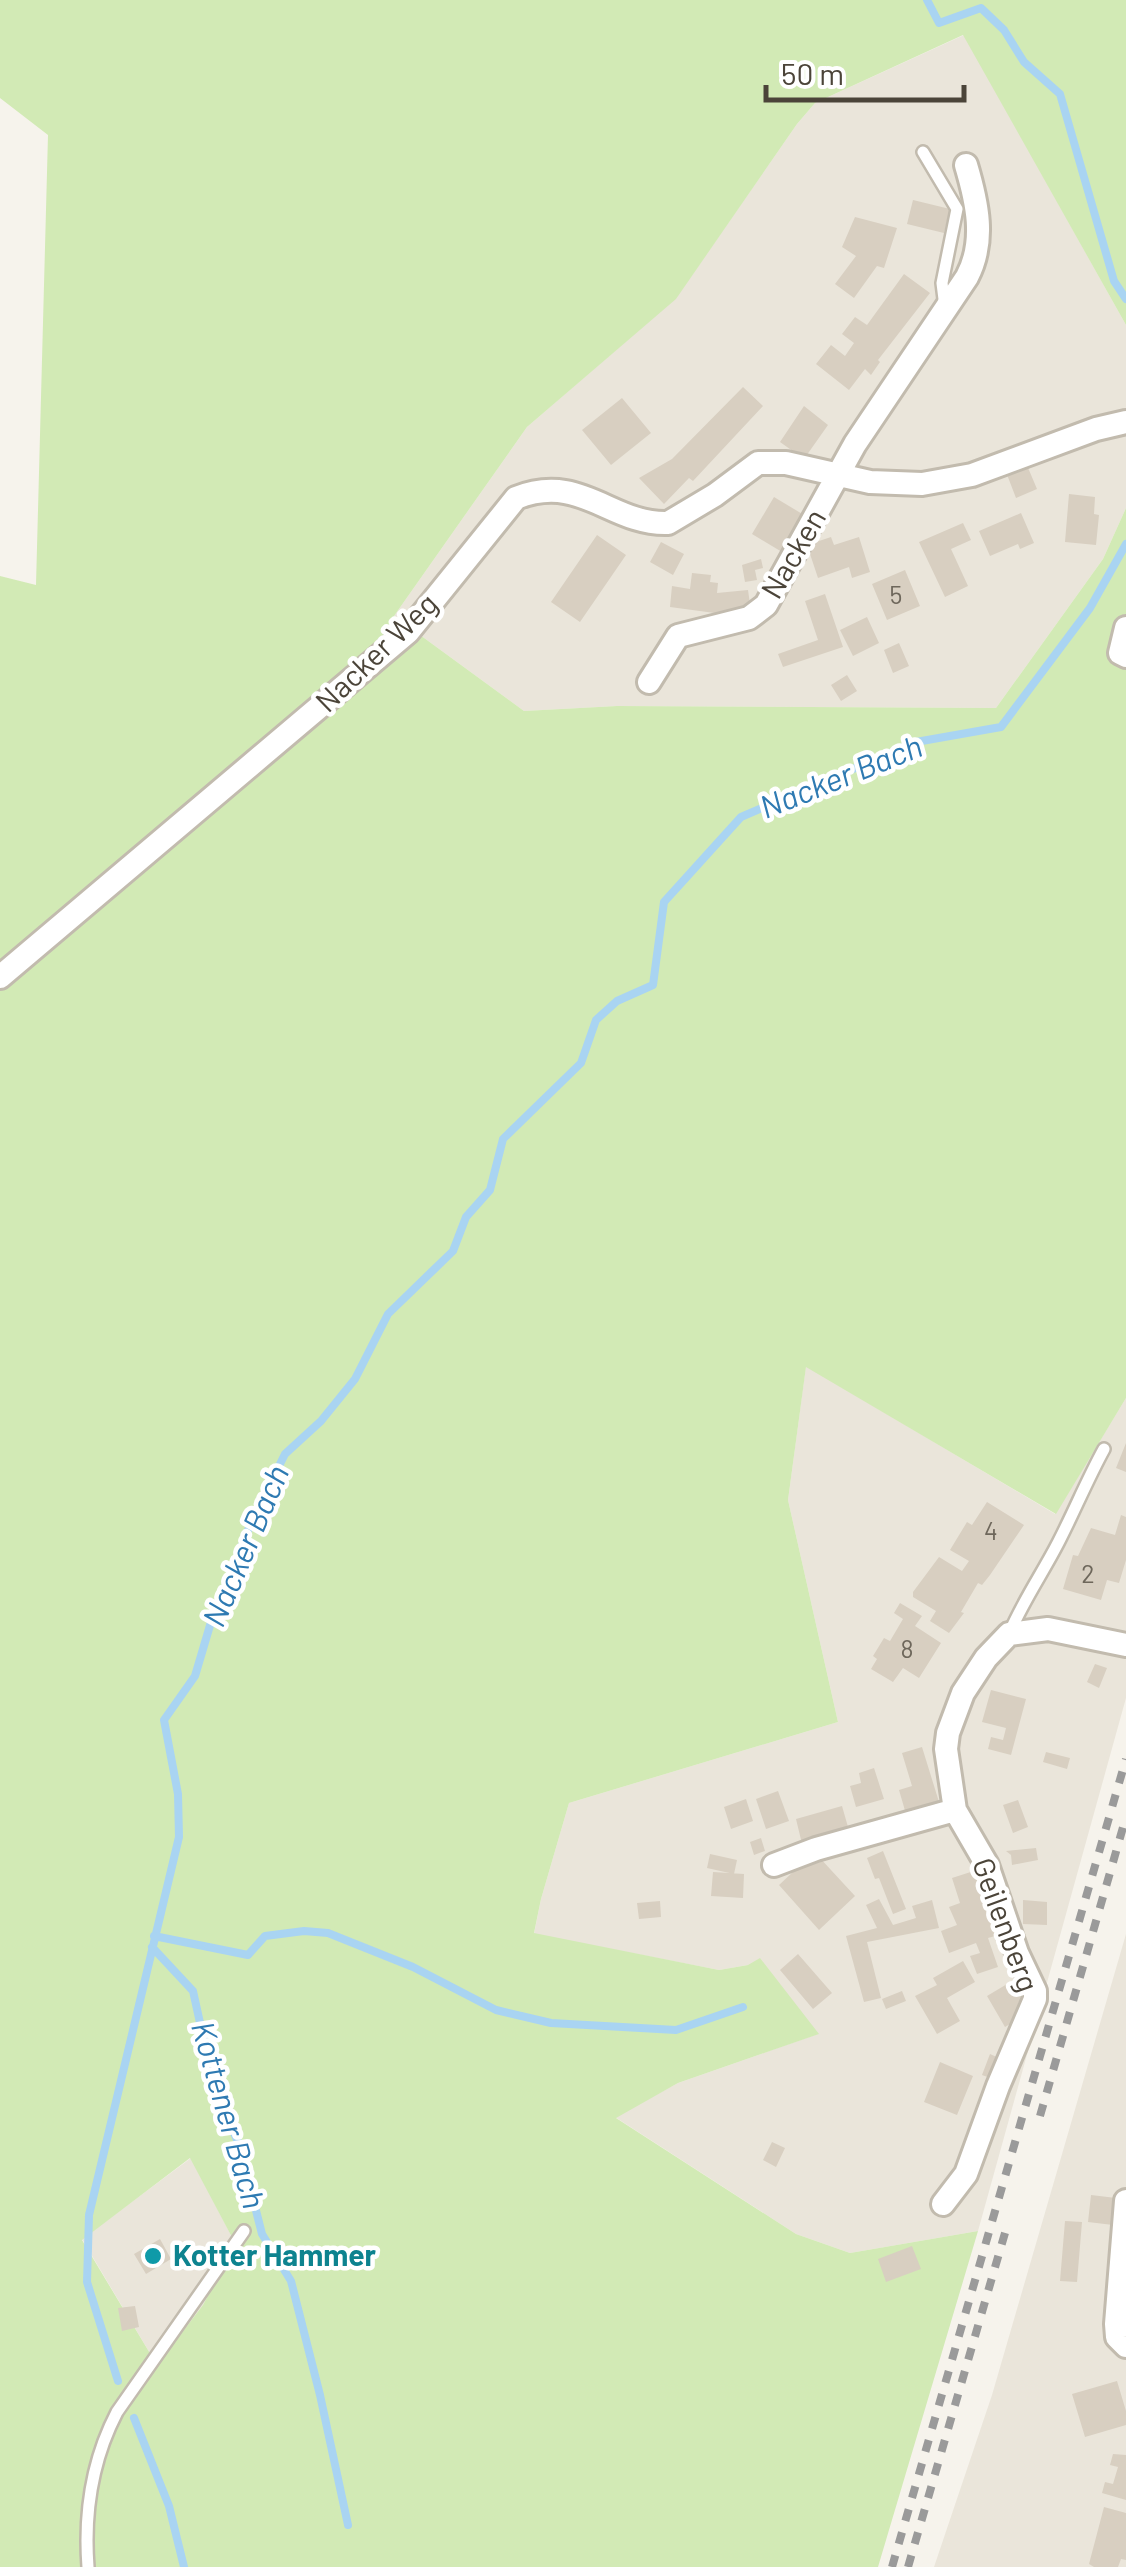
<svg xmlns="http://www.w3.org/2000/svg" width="1126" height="2567" font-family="Barlow,sans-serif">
  <rect width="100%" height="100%" fill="#f6f3ec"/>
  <path fill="#eae5da" d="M964,35L1126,325V508L1103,559L996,708L617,706L524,711L394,616L527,427L676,298L797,124L815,103Z
    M806,1366L1055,1514L1126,1398V1698L978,2231L850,2253L796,2234L615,2117L678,2083L818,2034L748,1965L719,1970L534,1934L541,1899L569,1803L838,1722L788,1500Z
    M1126,1934V2567H934L992,2395Z
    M191,2158L235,2243L203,2305L157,2365L82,2239Z"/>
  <path fill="#d2eab5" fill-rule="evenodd" d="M0,0H1126V325L963,35L815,103L797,124L676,299L527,427L394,616L524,711L617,706L996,708L1103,559L1126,508V1398L1056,1514L806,1367L788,1500L838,1722L569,1803L541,1899L534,1933L719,1970L748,1965L760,1958L819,2034L678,2083L616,2118L796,2234L850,2253L978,2231L878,2567H0V576L36,585L48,135L0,98ZM190,2158L235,2243L203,2305L157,2365L82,2240Z"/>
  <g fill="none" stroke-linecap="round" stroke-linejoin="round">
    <path stroke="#a9d4f2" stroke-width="8" d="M927,0L939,23L981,8L1004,30L1024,62L1060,94L1114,281L1126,299
      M154,1936L248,1955L265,1936L304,1931L328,1933L413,1967L496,2010L551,2023L676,2030L743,2007
      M152,1947L193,1991L215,2091L239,2144L262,2234L291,2281L320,2395L348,2525
      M118,2381L87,2282L89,2215L179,1837L178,1794L164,1720L195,1676L211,1622L253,1518L285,1454L321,1421L355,1379L388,1314L453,1251L466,1217L490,1190L503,1139L581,1063L596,1020L617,1001L653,985L664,902L741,817L916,742L1001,727L1090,608L1126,544
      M134,2418L169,2506L184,2567"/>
  </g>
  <path fill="#d8cfc1" d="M913,200L950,209L944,233L907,224Z
    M855,217L897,228L884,268L877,266L854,298L835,284L856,256L842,247Z
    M904,274L930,293L878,360L880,362L871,375L865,369L849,390L816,364L831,345L845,356L854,343L842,334L855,317L867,325Z
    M743,387L763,406L693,481L689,478L664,504L639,478L672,459Z
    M622,398L651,433L611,465L582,430Z
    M804,406L828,425L804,459L780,442Z
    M1026,463L1037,489L1016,498L1006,472Z
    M1069,494L1095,497L1094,514L1099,515L1096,545L1065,542Z
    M774,497L804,515L782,552L752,534Z
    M1021,513L1034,543L1020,549L1018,544L990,556L979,531Z
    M963,523L971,540L951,549L968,586L945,597L919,542Z
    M597,535L626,555L580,622L551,602Z
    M831,537L834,545L859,537L870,572L852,578L849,567L818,578L807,545Z
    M661,542L684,554L673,575L650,562Z
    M761,559L763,568L755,570L757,580L745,582L742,565Z
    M905,570L920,606L887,620L872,584Z
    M692,573L711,575L710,582L718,583L717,593L748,590L751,611L722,614L670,607L672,586L690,589Z
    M825,594L843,647L783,667L778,654L818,640L805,601Z
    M867,617L879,643L853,656L840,630Z
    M899,643L909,666L893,673L884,650Z
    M847,675L857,691L841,701L831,685Z
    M1126,1443V1472L1116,1468Z
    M987,1502L1024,1525L990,1575L982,1585L978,1583L961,1612L964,1613L949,1633L930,1621L936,1611L913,1597V1592L939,1557L962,1571L969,1561L950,1550L967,1522L972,1525Z
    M1121,1515L1126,1517V1560L1119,1583L1107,1580L1101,1600L1063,1589L1073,1555L1078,1556L1091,1528L1115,1535Z
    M900,1603L922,1616L915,1626L941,1643L919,1678L903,1668L893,1682L871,1669L877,1659L873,1656L884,1638L890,1641L903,1619L894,1613Z
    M1095,1664L1107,1668L1099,1688L1087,1682Z
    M991,1690L1026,1699L1011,1755L988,1749L991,1737L1003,1740L1006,1728L982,1722Z
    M922,1747L939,1802L906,1814L899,1790L912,1786L902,1753Z
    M1046,1752L1070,1758L1067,1769L1043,1762Z
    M874,1768L884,1799L856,1807L850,1786L861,1783L859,1773Z
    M778,1791L789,1821L766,1829L756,1799Z
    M746,1799L753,1821L731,1829L724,1807Z
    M1018,1800L1028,1827L1013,1833L1003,1805Z
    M842,1806L850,1834L803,1848L796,1819Z
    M761,1838L765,1851L754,1855L750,1842Z
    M1036,1848L1038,1860L1012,1865L1011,1855L1006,1851Z
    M883,1851L906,1909L893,1914L879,1878L875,1879L867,1858Z
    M710,1854L737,1860L734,1874L707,1868Z
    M819,1857L855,1896L819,1930L779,1885L808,1858L813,1863Z
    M983,1868L994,1904L985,1908L995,1936L988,1938L998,1967L977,1974L970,1956L980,1953L976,1943L949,1953L941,1931L957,1925L949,1907L960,1903L952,1878Z
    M713,1872L744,1874L743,1898L711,1896Z
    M879,1899L893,1925L916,1918L912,1906L932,1900L939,1928L867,1942L881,1998L864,2002L846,1936L877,1928L866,1905Z
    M1023,1900L1047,1902V1925L1023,1924Z
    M660,1901L661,1917L639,1919L637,1903Z
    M798,1954L832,1993L813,2009L780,1970Z
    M963,1961L975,1982L947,1998L960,2021L937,2034L915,1996L937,1985L933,1978Z
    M1019,1977L1030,1996L1018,2003L1025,2015L1005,2027L987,1996Z
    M902,1991L906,2001L886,2009L882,1999Z
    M990,2054L1001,2059L993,2079L982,2075Z
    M940,2062L973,2076L957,2115L924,2102Z
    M772,2142L785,2148L776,2167L763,2160Z
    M1091,2195L1116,2198L1113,2225L1088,2222Z
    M1065,2221L1082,2222L1077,2282L1060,2281Z
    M160,2239L171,2259L146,2274L134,2254Z
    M912,2246L921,2269L886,2282L878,2259Z
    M135,2306L139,2327L122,2331L118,2308Z
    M1117,2381L1126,2411V2425L1085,2437L1072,2394Z
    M1113,2454L1126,2455V2500L1102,2493L1105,2482L1113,2484L1118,2467L1110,2465Z
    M1104,2507L1126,2513V2560L1121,2559L1118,2567H1094L1089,2564Z"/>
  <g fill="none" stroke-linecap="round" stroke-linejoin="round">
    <g stroke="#c2bbae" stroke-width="16">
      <path id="service" d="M923,152L957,209L942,283L945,307
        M1009,1634C1023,1601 1042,1574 1058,1543C1074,1512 1087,1480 1104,1449
        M88,2567C84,2514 92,2460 117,2412L244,2231"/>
    </g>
    <g stroke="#c2bbae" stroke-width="28">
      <path id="minor" d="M1126,628L1120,653L1126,656
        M649,682L678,636L749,618L766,605L855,444L967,277C986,241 977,202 966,165
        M0,977L408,632L516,498C581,472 611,525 668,523L715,495L758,463H786L870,482L922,484L972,475L1096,429L1126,422
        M774,1865L816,1849L955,1810
        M1126,2201L1116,2324L1117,2337L1126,2346
        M943,2204L966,2174L998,2086L1035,1999V1991L1017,1953L987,1865L955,1810L946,1749L948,1733L963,1693L986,1658L1009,1634L1048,1629L1126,1645"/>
    </g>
    <use href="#service" stroke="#fff" stroke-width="11"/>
    <use href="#minor" stroke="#fff" stroke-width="22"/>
    <path stroke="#9a9a9a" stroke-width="8" stroke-dasharray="12 12" stroke-linecap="butt" d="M1040,2116L1126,1817
      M892,2567L1126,1759
      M908,2567L1007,2226"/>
  </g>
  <circle fill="#0f9aa8" stroke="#fff" stroke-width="4" cx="153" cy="2256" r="10"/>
  <g text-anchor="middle" stroke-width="9" stroke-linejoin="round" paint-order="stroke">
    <g font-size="25" fill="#6e675b">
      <text x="896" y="604">5</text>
      <text x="991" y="1540">4</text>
      <text x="1088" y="1583">2</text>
      <text x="907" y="1658">8</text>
    </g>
    <g font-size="30" fill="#4b4439" stroke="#fff">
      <text transform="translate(794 554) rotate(-60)" y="10">Nacken</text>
      <text transform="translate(377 653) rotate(-44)" y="10">Nacker Weg</text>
      <text transform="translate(1005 1925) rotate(70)" y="10">Geilenberg</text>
    </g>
    <g font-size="30" font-weight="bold" fill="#0d838f" stroke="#fff" text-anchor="start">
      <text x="173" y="2266">Kotter Hammer</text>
    </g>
    <g font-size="32" font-style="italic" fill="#2e7ab2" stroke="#fff">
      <text transform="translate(841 777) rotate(-22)" y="11">Nacker Bach</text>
      <text transform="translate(246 1546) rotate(-67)" y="11">Nacker Bach</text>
      <text transform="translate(228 2115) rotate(74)" y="11">Kottener Bach</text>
    </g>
  </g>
  <path d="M766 85v15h198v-15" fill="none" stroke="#4b4439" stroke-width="5"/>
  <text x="781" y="85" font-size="30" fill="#4b4439" stroke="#ffffff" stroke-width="8" paint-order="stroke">50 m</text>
</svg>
